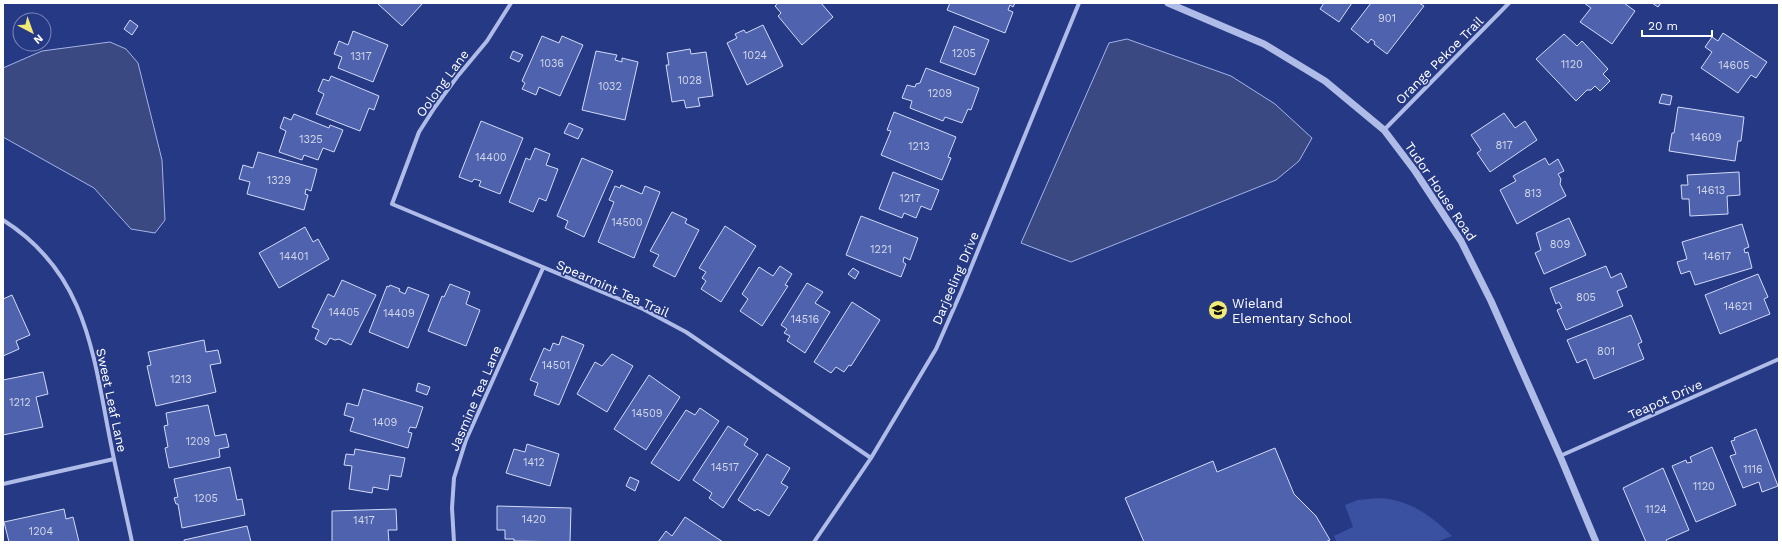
<svg xmlns="http://www.w3.org/2000/svg" width="1782" height="545" font-family="'Work Sans',sans-serif">
  <rect width="100%" height="100%" fill="#263985"/>
  <path fill="#3a51a1" d="M1379,498C1410,500 1430,515 1452,536L1436,542H1337L1334,536L1353,527L1345,505L1358,500Z"/>
  <path fill="#3a4981" stroke="#a4b4e9" d="M1127,39L1231,76L1275,104L1312,138L1299,161L1276,180L1071,262L1021,243L1109,43Z
    M110,42L126,49L138,63L162,160L165,220L155,233L131,229L94,188L3,137V68L42,51Z"/>
  <path fill="#4e62ad" stroke="#d3dbf6" d="M377,3H423L402,26Z
    M778,3H821L833,17L802,45L778,16L781,13L775,6Z
    M950,3H1015L1013,7L1010,5L1008,10L1013,12L1005,33L947,10Z
    M1324,3H1352L1339,22L1320,9Z
    M1371,3H1419L1424,6L1387,54L1374,44L1375,42L1371,39L1368,43L1351,29Z
    M1584,3H1624L1635,11L1612,44L1580,22L1591,8Z
    M1652,3H1661L1658,7Z
    M130,20L138,26L132,35L124,29Z
    M763,25L783,66L747,85L727,43L737,38L735,34L744,30L746,33Z
    M954,26L989,40L975,75L940,62Z
    M353,31L388,45L373,82L338,68L342,57L334,54L339,41L348,45Z
    M1723,33L1767,62L1756,78L1751,75L1738,93L1701,68L1712,52L1705,47L1712,37L1718,41Z
    M1564,34L1577,46L1582,41L1608,69L1603,74L1610,81L1600,91L1595,86L1591,90H1587L1576,101L1536,59Z
    M542,36L559,43L562,36L583,45L560,96L539,87L536,95L522,89L525,83L522,81Z
    M690,49L691,54L706,52L713,96L698,98L700,106L686,108L684,100L672,102L666,65H669L667,53Z
    M513,51L523,55L519,62L510,58Z
    M596,51L617,55L615,60L622,62V58L638,62L625,120L582,110Z
    M926,68L979,88L971,110L968,109L962,123L945,117L943,121L910,108L912,101L902,98L907,85L915,87L916,84L920,83Z
    M331,76L379,96L374,110L369,108L360,131L316,114L324,94L318,91L323,79L329,81Z
    M1662,94L1672,96L1670,105L1659,103Z
    M1678,107L1744,117L1741,141H1738L1735,161L1669,151L1672,133H1674Z
    M894,112L956,137L948,157L951,158L942,180L881,155L891,131L887,130Z
    M1504,113L1515,128L1525,121L1537,140L1490,172L1477,153L1481,150L1471,135Z
    M294,114L329,128L330,125L343,130L334,152L323,148L318,160L304,155L302,160L279,152L286,131L280,128L284,117L291,120Z
    M481,121L523,138L500,194L479,186L481,181L474,179L472,182L459,177Z
    M569,123L583,129L578,139L564,133Z
    M535,148L550,154L546,165L558,169L546,201L539,198L533,212L509,202L526,158L530,160Z
    M258,152L317,169L311,191L306,189L305,194L308,195L304,210L247,194L250,182L239,179L243,165L253,168Z
    M582,158L613,171L584,237L565,228L568,221L557,216Z
    M1545,158L1549,165L1558,159L1564,171L1558,174L1561,179L1560,184L1566,196L1517,224L1500,190L1516,181L1513,176Z
    M893,172L939,190L931,210L921,206L916,218L904,213L902,218L879,209Z
    M1739,172L1740,195L1727,196L1728,214L1690,216L1689,199H1682L1681,185H1688L1687,175Z
    M621,185L642,194L645,186L660,192L634,258L598,242L614,202L609,200L615,186L620,188Z
    M672,212L687,219L685,223L699,230L675,277L653,266L659,255L650,251Z
    M861,216L918,238L910,260L904,257L903,262L906,264L901,277L846,255Z
    M1569,218L1586,255L1544,274L1535,253L1541,250L1536,233Z
    M1742,224L1749,247L1744,249L1745,253L1748,252L1752,268L1695,285L1690,271L1681,274L1677,262L1687,259L1682,242Z
    M725,226L756,246L721,302L701,289L706,281L702,278L706,272L699,268Z
    M305,227L313,242L318,239L329,259L279,288L259,253Z
    M780,266L792,274L785,285L788,286L762,326L740,311L748,299L742,294L759,267L773,276Z
    M1606,266L1611,278L1621,273L1627,287L1617,291L1623,306L1566,330L1557,310L1562,308L1559,302L1556,304L1550,288Z
    M853,268L859,272L855,279L848,274Z
    M1758,274L1768,297L1764,299L1770,314L1720,334L1705,295Z
    M342,280L376,295L351,345L339,339L335,340L330,338L326,345L315,339L319,330L312,327L328,294L334,297Z
    M807,283L823,292L815,303L830,312L805,353L787,341L790,336L784,333L787,329L781,325Z
    M450,284L470,292L466,304L480,310L466,346L428,331L442,296L444,297Z
    M390,285L400,289L399,291L405,294L408,287L429,295L408,348L369,332L387,286L389,287Z
    M12,295L30,335L16,341L19,349L3,356V299Z
    M852,302L880,320L851,366L849,365L844,372L836,367L831,373L814,362Z
    M1631,315L1642,342L1638,344L1644,359L1594,379L1586,359L1577,363L1567,340Z
    M562,336L584,345L559,405L534,395L538,383L530,380L544,348L550,351L553,343L559,345Z
    M204,340L206,352L218,350L221,363L210,365L216,392L156,406L147,366L151,365L148,352Z
    M612,354L633,366L607,412L577,394L595,362L602,366Z
    M43,372L48,394L36,397L43,427L3,435V380Z
    M649,375L680,397L646,450L614,429Z
    M418,383L430,387L427,395L416,391Z
    M363,389L423,407L416,428L410,427L408,432L412,433L408,448L350,431L354,418L344,415L347,403L358,406Z
    M208,405L215,436L226,434L229,447L219,449L220,457L169,468L165,448L168,447L164,426L168,425L166,413Z
    M700,408L719,421L679,481L651,463L686,410L695,415Z
    M728,426L748,439L744,445L758,454L723,508L709,498L712,493L693,480Z
    M1756,429L1778,486L1762,492L1759,482L1743,488L1730,456L1736,454L1731,441L1735,440L1734,438Z
    M527,444L559,454L550,486L506,473L514,449L525,452Z
    M1712,447L1736,505L1696,522L1672,466L1686,460L1687,463L1692,462L1690,457Z
    M1275,448L1294,494L1316,516L1330,540L1325,542H1144L1125,498L1213,461L1217,472Z
    M355,449L405,458L401,477L390,475L388,490L373,487L372,493L349,489L352,466L344,465L346,454L354,455Z
    M767,454L790,468L781,483L788,487L769,516L757,509L755,511L738,500Z
    M230,467L237,500L242,499L245,515L182,528L178,504H176L174,498L178,497L174,479Z
    M1663,468L1689,530L1666,540L1667,542H1646L1623,488Z
    M630,477L639,481L635,491L626,486Z
    M497,506L571,508L570,542L514,541V539H505V530H497Z
    M64,509L66,519L73,517L79,542H9L4,522Z
    M396,509L397,530H388L389,542H332V511Z
    M685,517L723,542H658L666,531L672,536Z
    M247,526L251,542H184V540Z"/>
  <g fill="none" stroke-linecap="round" stroke-linejoin="round">
    <path stroke="#b0bce8" stroke-width="4" d="M511,3L487,41L457,77L435,107L419,132L392,204L643,309L686,332L871,458
      M1384,130L1509,3
      M3,220C82,270 92,344 108,429C115,467 124,504 132,542
      M1560,456L1779,359
      M3,484L114,459
      M454,542L452,508L454,478L466,440L543,268
      M814,542L871,458L936,349L961,292L1079,3"/>
    <path stroke="#b0bce8" stroke-width="7" d="M1168,3L1264,44L1325,81L1384,130L1415,171L1461,241L1491,301L1560,456L1596,542"/>
  </g>
  <defs>
    <g id="school-disc" transform="scale(1)"><circle r="9.5" fill="#f1ea74" stroke="#263985"/><path d="M0-5L7-2L0 1L-7-2ZM-4 1L0 2.5L4 1V4Q0 6-4 4Z" fill="#111"/></g>
  </defs>
  <g fill-rule="evenodd">
    <use href="#school-disc" x="1218" y="310"/>
  </g>
  <g text-anchor="middle" stroke-width="3.5" stroke-linejoin="round" paint-order="stroke">
    <g font-size="11" fill="#d3d8ea">
      <text x="1387" y="22">901</text>
      <text x="964" y="57">1205</text>
      <text x="755" y="59">1024</text>
      <text x="361" y="60">1317</text>
      <text x="552" y="67">1036</text>
      <text x="1572" y="68">1120</text>
      <text x="1734" y="69">14605</text>
      <text x="690" y="84">1028</text>
      <text x="610" y="90">1032</text>
      <text x="940" y="97">1209</text>
      <text x="1706" y="141">14609</text>
      <text x="311" y="143">1325</text>
      <text x="1504" y="149">817</text>
      <text x="919" y="150">1213</text>
      <text x="491" y="161">14400</text>
      <text x="279" y="184">1329</text>
      <text x="1711" y="194">14613</text>
      <text x="1533" y="197">813</text>
      <text x="910" y="202">1217</text>
      <text x="627" y="226">14500</text>
      <text x="1560" y="248">809</text>
      <text x="881" y="253">1221</text>
      <text x="294" y="260">14401</text>
      <text x="1717" y="260">14617</text>
      <text x="1586" y="301">805</text>
      <text x="1738" y="310">14621</text>
      <text x="344" y="316">14405</text>
      <text x="399" y="317">14409</text>
      <text x="805" y="323">14516</text>
      <text x="1606" y="355">801</text>
      <text x="556" y="369">14501</text>
      <text x="181" y="383">1213</text>
      <text x="20" y="406">1212</text>
      <text x="647" y="417">14509</text>
      <text x="385" y="426">1409</text>
      <text x="198" y="445">1209</text>
      <text x="534" y="466">1412</text>
      <text x="725" y="471">14517</text>
      <text x="1753" y="473">1116</text>
      <text x="1704" y="490">1120</text>
      <text x="206" y="502">1205</text>
      <text x="1656" y="513">1124</text>
      <text x="534" y="523">1420</text>
      <text x="364" y="524">1417</text>
      <text x="41" y="535">1204</text>
    </g>
    <g font-size="13" fill="#fff" stroke="#263985">
      <text transform="translate(1439 60) rotate(-45)" y="5">Orange Pekoe Trail</text>
      <text transform="translate(442 83) rotate(-54)" y="5">Oolong Lane</text>
      <text transform="translate(1441 191) rotate(56)" y="5">Tudor House Road</text>
      <text transform="translate(955 278) rotate(-67)" y="5">Darjeeling Drive</text>
      <text transform="translate(613 288) rotate(24)" y="5">Spearmint Tea Trail</text>
      <text transform="translate(475 398) rotate(-67)" y="5">Jasmine Tea Lane</text>
      <text transform="translate(1665 399) rotate(-24)" y="5">Teapot Drive</text>
      <text transform="translate(112 400) rotate(78)" y="5">Sweet Leaf Lane</text>
    </g>
    <g font-size="13" fill="#fff" stroke="#263985" text-anchor="start">
      <text x="1232" y="308">Wieland<tspan x="1232" dy="15">Elementary School</tspan></text>
    </g>
  </g>
  <rect width="1782" height="545" fill="none" stroke="#ffffff" stroke-width="8"/>
  <g transform="translate(32 32) rotate(139)"><circle r="19" fill="#263985" stroke="#7d88b6"/>
  <path d="M0-3L7 15L0 10L-7 15Z" fill="#f1ea74"/>
  <text y="-6" font-size="11" font-weight="bold" text-anchor="middle" fill="#ffffff">N</text>
  </g>
  <path d="M1642 30v6h70v-6" fill="none" stroke="#ffffff" stroke-width="2"/>
  <text x="1648" y="30" font-size="12" fill="#ffffff" stroke="#263985" stroke-width="3" paint-order="stroke">20 m</text>
</svg>
